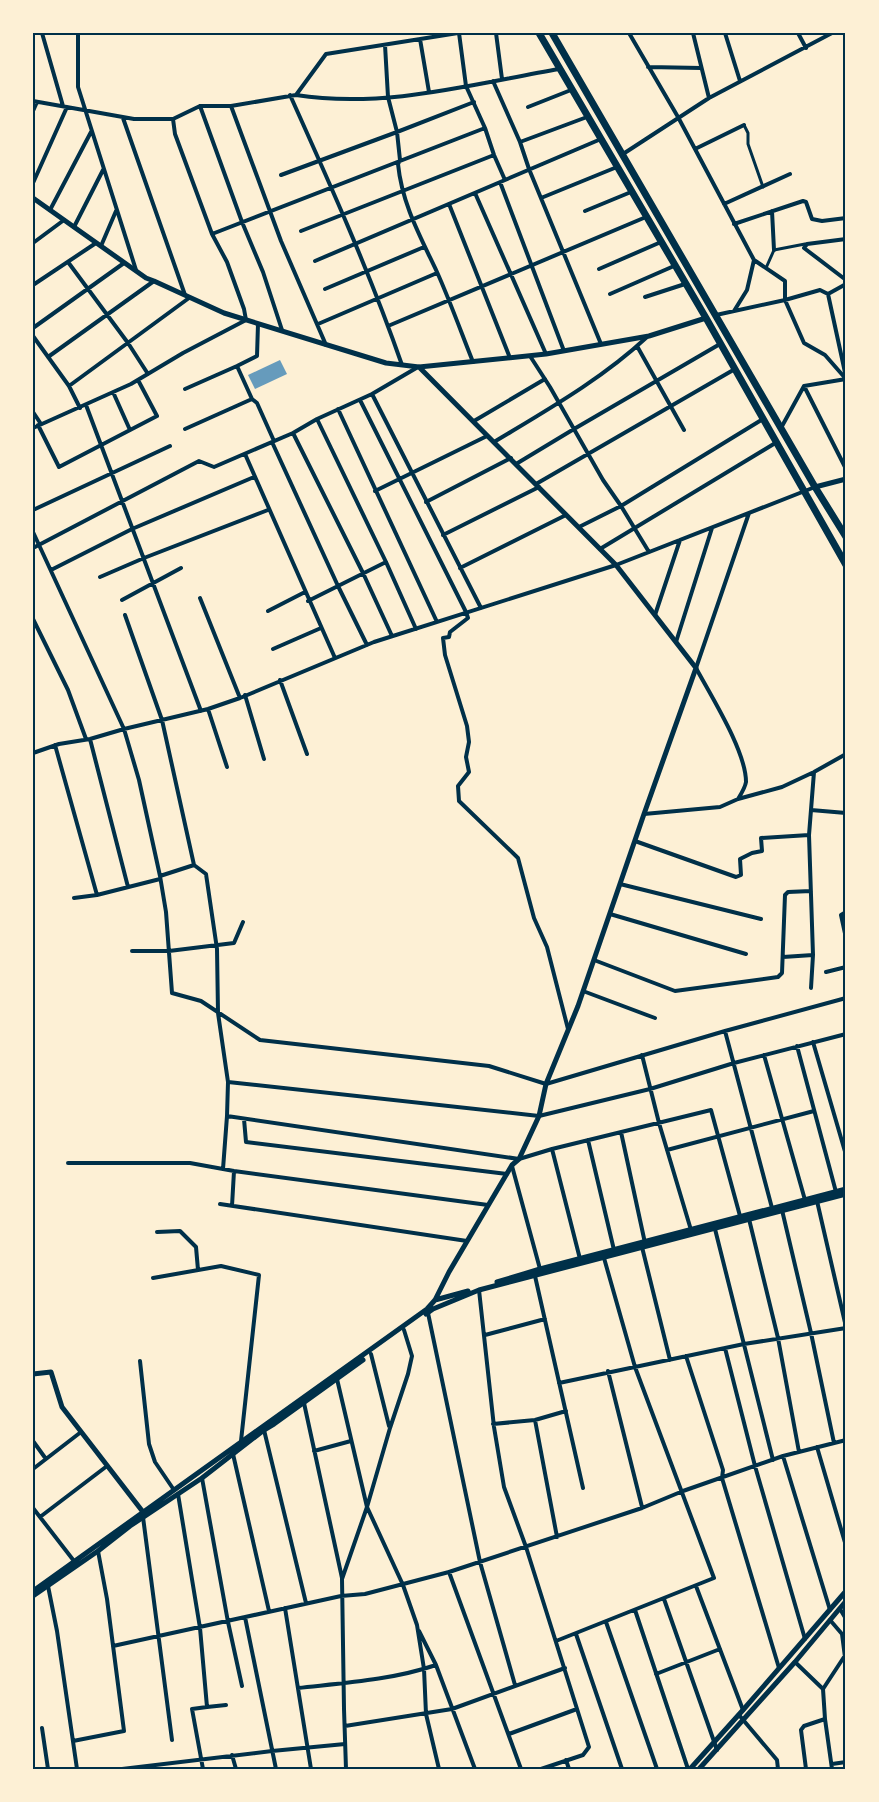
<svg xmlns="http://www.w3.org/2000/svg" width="879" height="1802" font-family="Roboto,sans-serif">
  <rect width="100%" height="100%" fill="#fdf0d5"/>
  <path fill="#669bbc" d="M280,360L287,374L255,389L248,375Z"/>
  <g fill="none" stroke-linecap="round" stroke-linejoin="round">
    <path stroke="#003049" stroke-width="3" d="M744,125L748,133V144L763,187
      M766,268L774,250L805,244"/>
    <path stroke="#003049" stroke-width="4" d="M42,33L63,106
      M78,33V87L136,270
      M459,33L466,86L485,128L494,155L505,180
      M496,33L502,79
      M629,33L678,117L754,260L785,281V300L804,343L825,355L846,379
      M693,33L709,98
      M725,33L740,81
      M798,33L806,48
      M420,39L429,92
      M385,45L388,97L397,132L400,160L398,164C402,204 420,236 437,272C450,301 461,332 473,362
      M648,67L701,68
      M493,81L520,142L529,169L601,344
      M290,95C330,184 370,273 402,365
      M296,95C384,109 473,84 559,69
      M33,101L134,119H173L200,106H231L296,95L326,54L458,33
      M200,106L242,222L263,272L282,330
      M231,106L281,241L326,345
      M528,107L571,90
      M33,111L37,102
      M123,118L185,295
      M520,142L587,117
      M695,149L744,125
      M623,154L709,98L832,33
      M281,175L397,132L474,102
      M500,182L564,351
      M33,183L67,107
      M475,193L546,354
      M541,198L617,167
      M449,204L510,358
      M724,204L790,174
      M50,210L91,132
      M585,211L631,192
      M772,211L774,250
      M734,224L803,201L806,202L812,219L822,221L846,218
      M74,227L103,170
      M301,231L494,155
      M212,234L485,128
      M846,239L807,244L804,248L846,280
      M33,243L64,220
      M101,246L116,211
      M315,261L601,139
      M68,262L128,343L148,374
      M599,269L661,242
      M33,285L96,243
      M325,289L424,247
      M610,294L674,266
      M828,294L846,377
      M645,297L685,284
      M734,311L747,290L754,260
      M716,315L785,300L820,290L828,294L846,284
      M318,324L437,273
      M388,326L646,217
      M33,328L124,263
      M33,336L69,386L80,408
      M637,346L684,430
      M530,356L550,387L603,480L621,506L649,552
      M48,357L154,281
      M237,366L252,399L257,403L274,441
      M69,386L189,298
      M804,386L846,469
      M185,389L237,366L257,356L258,324
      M113,392L130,430
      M372,394L481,608
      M360,400L466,612L468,618L450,632L449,637L443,638L445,655L467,726L469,742L466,757L469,772L458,786L459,801L518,858L534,918L547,947L568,1029
      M86,405L201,711
      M338,409L437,622
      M33,412L41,424
      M317,419L386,562L416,629
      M474,421L545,379
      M38,425L59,467L157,416L138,380
      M33,428L131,384L183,353L246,320L244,309L227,262L212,234L175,134L173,119
      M781,428L804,386L846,379
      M185,429L252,399
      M293,433L363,573L392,636
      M272,442L338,586L367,645
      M494,442C547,410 602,379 647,337
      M245,454L335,658
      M516,464L574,429L720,344
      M536,484L735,369
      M375,491L487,436
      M426,502L511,458
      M33,510L170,446
      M579,527L621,506L763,419
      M33,532L124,729L139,780L160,876L194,865
      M443,535L539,487
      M33,548L199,461L214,467L293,433L317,419L372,394L418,367
      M600,549L777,442
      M460,568L566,515
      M51,570L132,529L254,477
      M100,577L144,558L268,510
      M200,598L240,698
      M122,600L181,568
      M308,601L386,562
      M268,611L305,592
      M125,615L162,720L194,865L206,874L217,949L218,1013L228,1082L227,1116L223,1169
      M655,615L680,540
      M33,619L68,690L86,739
      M676,642L712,528
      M273,649L321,628
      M280,680L307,754
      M245,695L264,759
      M208,709L227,767
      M90,739L128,887
      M55,745L97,895
      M33,753L59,744L90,739L124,729L208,709L240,698L374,642L616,565L815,487
      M738,799C741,794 745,788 746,782C746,751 711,696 696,668L749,513
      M811,810L846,813
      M644,814L720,807L738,799L782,787L814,772L846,754
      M635,841L736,877L741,875L740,859L752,853L762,851L761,838L809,835
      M160,876L166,912L172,993L201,1001L260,1040L489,1066L546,1084L725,1031L846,998
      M620,884L761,919
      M74,898L97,895L160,879
      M846,912L841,915L846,938
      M610,914L746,954
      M132,951H169L234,943L243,922
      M783,957L813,955
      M594,960L675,991L778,977L782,973L785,895L788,892L811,891
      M826,972L846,967
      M811,988L813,955L809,835L814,772
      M583,991L655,1018
      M725,1031L772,1208
      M813,1042L846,1155
      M797,1046L836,1192
      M642,1055L659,1123L691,1230
      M764,1055L805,1200
      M228,1082L539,1116L650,1089L734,1063L846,1034
      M227,1116L519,1159L552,1149L711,1110L740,1216
      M244,1119L246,1142L507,1174
      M621,1132L645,1243
      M588,1140L614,1250
      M552,1149L580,1259
      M667,1150L814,1111
      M68,1163H190L234,1171L488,1205
      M512,1166L540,1269
      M817,1201L846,1327
      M220,1204L467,1241
      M232,1206L234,1171
      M782,1210L811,1333L834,1443
      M749,1219L778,1338L799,1452
      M715,1229L773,1460
      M157,1232L180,1231L196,1247L198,1270
      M642,1247L670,1360
      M535,1276L583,1488
      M153,1278L221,1266L259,1275L241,1441
      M479,1290L494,1427L504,1487L526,1547L589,1747L583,1755L541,1769
      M428,1313L480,1562L515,1685
      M485,1335L545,1319
      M725,1348L755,1466L805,1639
      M371,1354L389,1426
      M686,1356L723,1470L722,1478L779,1668
      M140,1361L149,1444L155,1462L174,1490
      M608,1371L642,1507
      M337,1379L367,1507L403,1585L417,1625L424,1669L426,1714L439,1769
      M559,1383L744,1344L846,1328
      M304,1403L342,1578
      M535,1420L557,1537
      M493,1424L535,1420L566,1411
      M264,1430L306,1603
      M33,1441L46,1459
      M817,1447L846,1546
      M314,1451L351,1441
      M233,1454L269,1611
      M783,1456L830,1610
      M33,1469L81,1432
      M202,1478L228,1622L242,1686
      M178,1494L200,1628L207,1707L192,1709L203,1769
      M33,1508L74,1561
      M40,1517L107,1466
      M143,1517L172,1740
      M449,1572L521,1769
      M48,1586L57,1631L77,1769
      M696,1586L743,1710
      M664,1599L717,1750
      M285,1608L311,1769
      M840,1609L846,1619
      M635,1610L688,1769
      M245,1617L276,1769
      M830,1620L842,1634L846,1665
      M606,1622L657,1769
      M419,1631L436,1665L475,1769
      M576,1634L622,1769
      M556,1641L714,1578L635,1367L604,1258
      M113,1646L341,1596L365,1594L449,1572L642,1508L683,1491L783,1456L846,1440
      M795,1662L823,1689L825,1719L832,1769
      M656,1674L720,1649
      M298,1688C343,1683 392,1680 436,1665
      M823,1689L844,1657
      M207,1707L226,1705
      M739,1715L777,1760L778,1769
      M345,1726L452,1709L565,1668
      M42,1728L48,1769
      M509,1734L577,1709
      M73,1741L124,1731L107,1599L98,1551
      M232,1755L236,1769
      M566,1760L569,1769
      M832,1764L846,1762
      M122,1769L272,1751L345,1744
      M346,1769L344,1709L342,1579L367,1507L390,1428L408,1374L412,1356L404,1330
      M806,1769L801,1730L804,1726L825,1719"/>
    <path stroke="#003049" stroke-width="5" d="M33,198L146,278L154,281L224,313L386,363L419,367L546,354L649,336L706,318
      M815,487L846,479
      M497,1282L540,1269L846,1189
      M435,1300L468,1291
      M426,1314L433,1309L479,1290L846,1194
      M33,1374L51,1372L62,1407L143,1512
      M33,1591L427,1309L435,1300L449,1272L512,1165L519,1159L539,1116L546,1084L578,1006L644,814L696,668L616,565L419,367
      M33,1596L98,1551L130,1526L202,1478L264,1430L274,1424L363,1360
      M690,1769L743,1710L846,1591
      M699,1769L795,1662L846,1601"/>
    <path stroke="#003049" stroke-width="7" d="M539,33L706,318L846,565
      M552,33L815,487L846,537"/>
  </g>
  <rect width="879" height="1802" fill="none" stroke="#fdf0d5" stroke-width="69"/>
  <rect x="34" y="34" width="810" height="1734" fill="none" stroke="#003049" stroke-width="2"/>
</svg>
